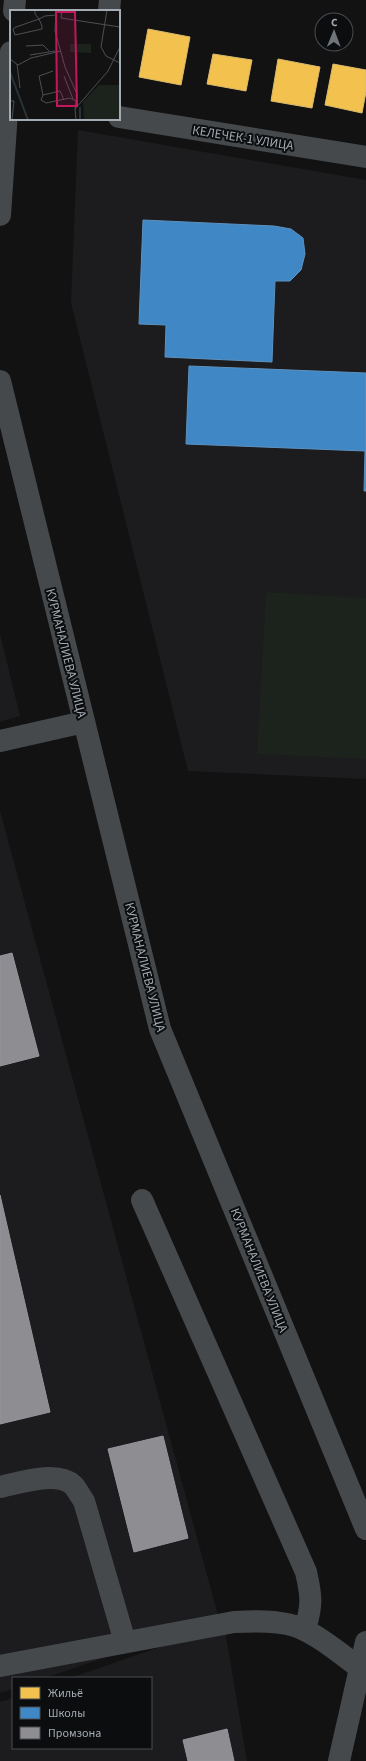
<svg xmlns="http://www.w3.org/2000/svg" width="366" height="1761" font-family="'Source Sans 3',sans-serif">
  <rect width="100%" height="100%" fill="#121212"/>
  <path fill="#1c1c1e" d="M78,130L366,180V779L188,771L71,303Z
    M0,634L20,716L0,722Z
    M0,811L219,1619L45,1678H13V1689L0,1693Z
    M224,1625L247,1761H0V1702L13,1698V1748H151V1678H70Z"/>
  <path fill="#1c221c" d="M266,592L366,598V759L257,754Z"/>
  <path fill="#f2c14e" stroke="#daba6c" d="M148,29L190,37L181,85L139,77Z
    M213,54L252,60L246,91L207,84Z
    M278,59L320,67L312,108L271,101Z
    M333,64L366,70V92L362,113L325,105Z"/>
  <path fill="#3f88c5" stroke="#5d92c0" d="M143,220L274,226L291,229L303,238L305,254L301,270L290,281H275L272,362L165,357L166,325L139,324Z
    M189,366L366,373V491H364L365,451L186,444Z"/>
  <path fill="#8d8d92" stroke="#94969c" d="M12,953L39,1056L0,1066V956Z
    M0,1195L50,1412L0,1424Z
    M163,1436L188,1538L134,1552L108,1449Z
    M227,1729L234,1761H188L183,1740Z"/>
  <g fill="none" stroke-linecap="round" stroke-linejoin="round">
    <path stroke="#46494b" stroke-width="22" d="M14,11L15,0
      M109,11L110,0
      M119,117L366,157
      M0,215L11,52
      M0,381L160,1029L366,1529
      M0,741L84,722
      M142,1200L306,1572C312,1598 312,1605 305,1630
      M0,1487C19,1483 57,1470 73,1485C77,1489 80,1496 84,1501L125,1642
      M0,1666L234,1622C253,1621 277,1620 295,1626C316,1633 342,1655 360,1668
      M339,1761L366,1642"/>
  </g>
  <g text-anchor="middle" stroke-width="4" stroke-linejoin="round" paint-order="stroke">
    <g font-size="13" fill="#a3abb3" stroke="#0c0d0e">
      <text transform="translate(243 137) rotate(9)" y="5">КЕЛЕЧЕК-1 УЛИЦА</text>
      <text transform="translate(67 653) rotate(76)" y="5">КУРМАНАЛИЕВА УЛИЦА</text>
      <text transform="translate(146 967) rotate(76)" y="5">КУРМАНАЛИЕВА УЛИЦА</text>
      <text transform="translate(260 1270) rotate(68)" y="5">КУРМАНАЛИЕВА УЛИЦА</text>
    </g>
  </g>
  <g transform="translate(10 10)">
    <rect width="110" height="110" fill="#121212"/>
    <path d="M60,34H81V43L60,42ZM89,75H110V110H74L73,92Z" fill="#1c221c"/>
    <path fill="none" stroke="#293337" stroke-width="2" d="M0,62L18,110M70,97V110"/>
    <path fill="none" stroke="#4c4f52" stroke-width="1" d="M25,0V4L29,9L32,16V19L5,25L3,19L6,17L29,9L35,6L46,5M46,0L45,21L55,57L67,84L65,99M52,0L51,8L110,17M97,0L91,37L96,46L110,53M16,36L33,35L39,41M20,45L45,41M0,49L8,55L21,48L51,41M7,54L10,78M54,66L63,89M33,85L29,66L43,61M54,90L50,81L33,85L31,90L36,93L60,88L66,91M0,91H4L2,110M66,110L65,99L98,61L110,37"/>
    <path fill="#c2185b" fill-opacity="0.15" stroke="#c2185b" stroke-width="2" d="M46,2H65L67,96H47Z"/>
    <rect width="110" height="110" fill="none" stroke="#a3abb3" stroke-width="2"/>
  </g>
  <rect x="12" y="1677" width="140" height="72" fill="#0c0d0e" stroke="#484c50"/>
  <rect x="20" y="1687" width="20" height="12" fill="#f2c14e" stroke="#484c50"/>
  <text x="48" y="1697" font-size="12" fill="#a3abb3">Жильё</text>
  <rect x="20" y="1707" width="20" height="12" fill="#3f88c5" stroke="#484c50"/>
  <text x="48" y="1717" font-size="12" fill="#a3abb3">Школы</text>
  <rect x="20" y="1727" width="20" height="12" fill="#8d8d92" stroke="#484c50"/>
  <text x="48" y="1737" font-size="12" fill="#a3abb3">Промзона</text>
  <g transform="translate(334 32) rotate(1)"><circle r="19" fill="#0c0d0e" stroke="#484c50"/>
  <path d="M0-3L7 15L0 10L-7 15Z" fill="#70757b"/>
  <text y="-6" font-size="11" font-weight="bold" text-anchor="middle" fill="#a3abb3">С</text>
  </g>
</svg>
